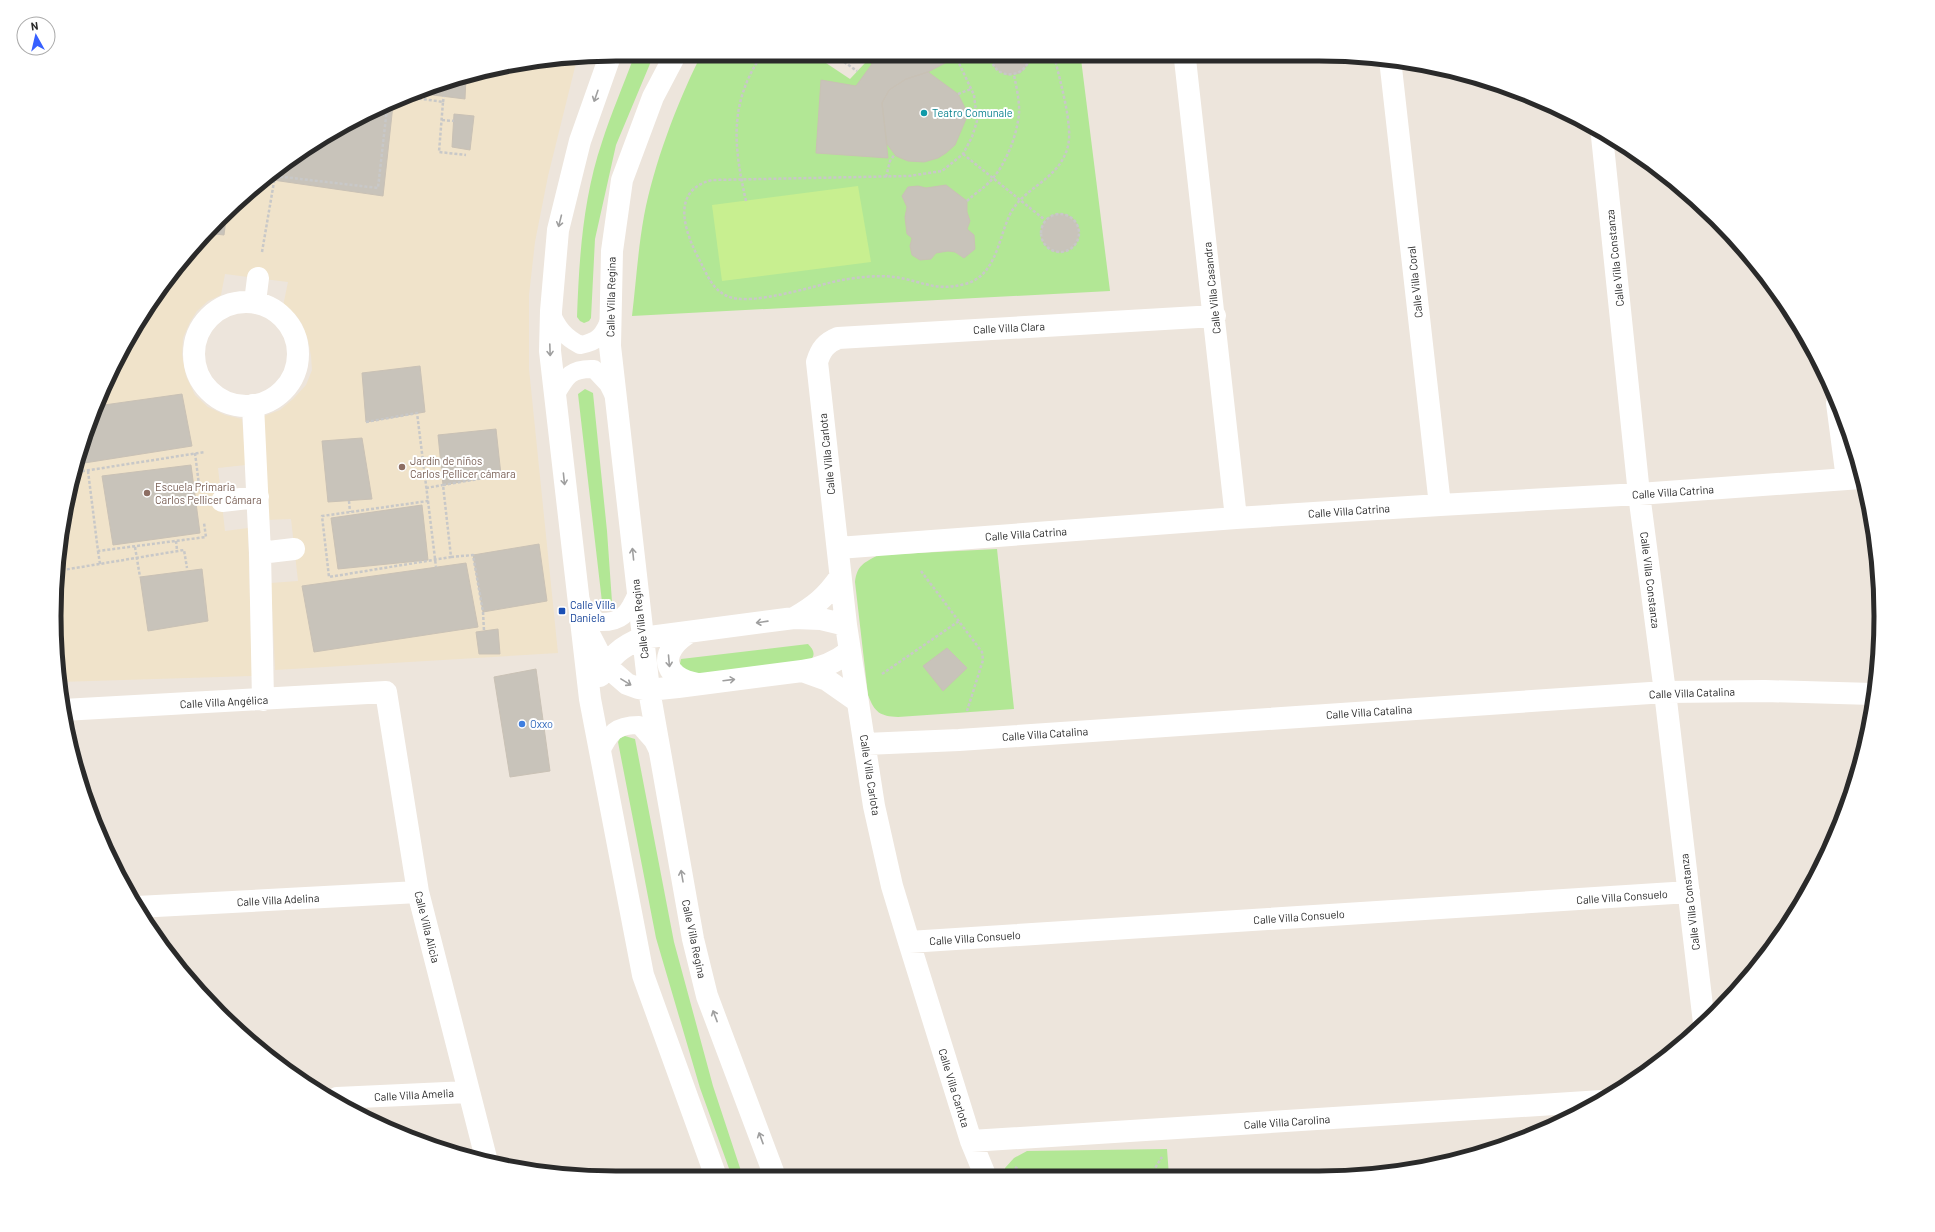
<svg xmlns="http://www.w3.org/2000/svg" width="1935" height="1232" font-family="Barlow,sans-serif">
  <rect width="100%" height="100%" fill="#ede5dc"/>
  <path fill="#f0e3ca" d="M542,59H577L548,176L535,242L529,295V369L558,653L275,670L271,583L298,581L291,519L266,520L264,416L280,410L293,399L306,385L312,370L311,356L308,340L302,324L295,314L283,306L288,282L225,274L221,295L208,301L197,311L190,322L183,338L182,355L186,376L195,395L208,407L225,415L242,419L246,465L218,468L225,531L248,528L252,676L59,682L55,579L84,435L129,335L170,274L219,218L304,149L436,84Z"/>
  <path fill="#b2e795" d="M633,59H652L616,145L595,239L591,318L589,321L584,323L580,321L577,317C579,259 583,198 602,142C611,114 623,86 633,59Z
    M699,59H820L850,79L865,63L861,59H1081L1110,291L632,316C636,283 638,249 644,216C654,164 676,106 699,59Z
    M585,389L593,393L607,531L612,602L607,605L602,602L578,394Z
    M997,549L1014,709L898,717C880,716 875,713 868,695L855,582C857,565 864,563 878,555Z
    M808,644C813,649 816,654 811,660L683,677L679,668L681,659Z
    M625,736L635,739L674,942L713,1086L742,1174H731L700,1088L656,938L618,742L620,738Z
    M1167,1149L1169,1176L1005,1175V1168L1014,1158L1027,1151Z"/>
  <path fill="#c8ef90" d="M858,186L871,262L722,281L712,205Z"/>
  <path fill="#c8c3ba" stroke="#c9c1b5" d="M870,59H946L947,62L928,72L906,79L889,90L882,103L888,158L816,153L821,80L856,86L872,64Z
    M991,59H1029L1028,64L1020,73L1008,75L996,69Z
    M928,72L958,94L965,108L966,119L955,145L946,153L938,158L924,162L908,161L896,156L887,144L882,103L889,90L906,79Z
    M466,77L465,99L417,93L436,84Z
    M393,105L383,196L266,179L304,149Z
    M454,114L474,116L470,150L452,147Z
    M946,185L967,201V212L970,221L967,229L974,235L975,249L964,258L955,252L948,251L936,253L931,259L920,260L912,255L910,246L912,238L907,234L905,217L907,207L902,196L908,187L918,186L926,188Z
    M227,211L224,235L206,233L219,218Z
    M1041 233a19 19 0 1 1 38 0a19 19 0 1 1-38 0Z
    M420,366L425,412L366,422L362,373Z
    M182,394L192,446L78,464L84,435L97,406Z
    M496,429L501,475L443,485L438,435Z
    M362,438L372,499L328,502L322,441Z
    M191,465L200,533L113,545L102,476Z
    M422,505L428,560L338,569L331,518Z
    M539,544L547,601L483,612L473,555Z
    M466,563L478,627L314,652L302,586Z
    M202,569L208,621L148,631L140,577Z
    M498,629L500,654H479L476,632Z
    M947,648L967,668L943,691L923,666Z
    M536,669L550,771L510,777L494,677Z"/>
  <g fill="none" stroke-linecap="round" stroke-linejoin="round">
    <path stroke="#c8c8c8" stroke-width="2.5" stroke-dasharray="3 2" stroke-linecap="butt" d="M840,59L857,71
      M957,59L974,95L977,121L972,137L963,154L942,171L909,176L712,180C668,191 686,235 701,263C707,275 713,290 727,296C750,307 816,285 842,280C858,277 879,275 895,277C922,281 935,292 965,284C999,275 998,233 1013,209C1029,185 1060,178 1068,146C1073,125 1060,81 1055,59
      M991,59C996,80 1024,79 1029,59
      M958,94L971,89
      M409,97L443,102L439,152L466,155
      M443,102L444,96
      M442,120L454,121
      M963,154L1045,220
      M275,176L378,188L387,108
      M886,177L890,161L895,154
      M746,201C734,148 729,106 759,59
      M967,201C975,193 986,187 993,178C1005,164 1015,140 1018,121C1021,106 1017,90 1014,75
      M1041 233a19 19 0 1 1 38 0a19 19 0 1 1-38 0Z
      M262,252L275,176L271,175
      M366,422L417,413L428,501L322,516L329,577L451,557L443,485L501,475
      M195,453L199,485
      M88,471L98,551L206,537L204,523
      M77,472L205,452
      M426,488L443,485
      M349,501L350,512
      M428,501L436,567
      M176,541L177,550
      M135,547L140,577
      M98,551L100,564
      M451,557L473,555L483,612L484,631
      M57,571L184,550L187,568
      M921,571L982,652L983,660L967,711
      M882,674L959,621
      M1015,1167L1026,1175
      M1150,1176L1162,1157"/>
    <path stroke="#fff" stroke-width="18" d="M551,312C557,328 565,337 580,345C598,342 604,335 610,318
      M555,396C566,377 570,368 594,369L608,384L615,398
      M579,596L583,606L598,622C622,623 628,614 637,593
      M600,753C610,733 615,725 639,725L653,741L658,751"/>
    <path stroke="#fff" stroke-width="22" d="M609,59L580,141L558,230L551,311L550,351L590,699L643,975L715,1174
      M673,59L653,97L622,180L612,251L610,346L649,690L693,939L707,996L774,1174
      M1185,59L1236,518
      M1390,59L1440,505
      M1602,136L1639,494L1665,692L1704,1023
      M194 354a52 52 0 1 1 104 0a52 52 0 1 1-104 0Z
      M255,302L258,278
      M1837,403L1847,479
      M253,405L260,553L263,700
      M222,501L258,497
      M838,548L1236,518L1440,505L1639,494L1861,478
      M260,553L294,549
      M794,618L821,619L846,625
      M586,628L605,665L627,684L638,688L649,690L678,687L802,671L827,680L857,701
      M690,632C659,650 660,678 698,684
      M802,671C821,669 836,662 850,651
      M600,676C609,657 622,646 642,638L794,618C815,606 826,597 840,577
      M63,710L386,692L418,892L486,1158
      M865,744L959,740L1665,692L1765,691L1873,694
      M137,907L418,892
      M909,942L1689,892
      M337,1098L468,1092
      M971,1141L1602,1101
      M985,1175L971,1141L909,942L892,886L874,806L846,625L817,362C821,349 826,343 838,338L1215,316"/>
  </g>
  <defs><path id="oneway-shaft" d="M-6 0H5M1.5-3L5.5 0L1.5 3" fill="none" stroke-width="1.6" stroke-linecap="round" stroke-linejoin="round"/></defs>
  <g stroke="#9f9f9f">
    <use href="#oneway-shaft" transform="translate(596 96) rotate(109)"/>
    <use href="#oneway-shaft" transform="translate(560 221) rotate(104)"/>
    <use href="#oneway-shaft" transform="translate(550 350) rotate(88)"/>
    <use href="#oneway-shaft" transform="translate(564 479) rotate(84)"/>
    <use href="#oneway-shaft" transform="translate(633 554) rotate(-96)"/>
    <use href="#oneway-shaft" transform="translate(762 622) rotate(172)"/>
    <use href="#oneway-shaft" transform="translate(669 661) rotate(85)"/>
    <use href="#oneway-shaft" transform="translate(729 680) rotate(-7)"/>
    <use href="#oneway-shaft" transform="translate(626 682) rotate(31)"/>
    <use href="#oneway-shaft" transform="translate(682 876) rotate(-100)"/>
    <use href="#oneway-shaft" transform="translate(715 1016) rotate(-111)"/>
    <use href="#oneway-shaft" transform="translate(761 1138) rotate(-110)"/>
  </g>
  <circle fill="#0f9aa8" stroke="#fff" stroke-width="1.5" cx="924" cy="113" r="4"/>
  <g fill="#8d6e63" stroke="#fff" stroke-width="1.5">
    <circle cx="402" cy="467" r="4"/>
    <circle cx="147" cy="493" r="4"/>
  </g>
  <rect fill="#1a4fb4" stroke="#fff" stroke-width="1.5" x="558" y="607" width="8" height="8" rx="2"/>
  <circle fill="#3f7fe0" stroke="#fff" stroke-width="1.5" cx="522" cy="724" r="4"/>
  <g text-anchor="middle" stroke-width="4" stroke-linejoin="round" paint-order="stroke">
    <g font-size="11" fill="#0d838f" stroke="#fff" text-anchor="start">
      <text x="932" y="117">Teatro Comunale</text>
    </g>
    <g font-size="11" fill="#2a2a2a" stroke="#fff">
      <text transform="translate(1615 258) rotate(-96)" y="4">Calle Villa Constanza</text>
      <text transform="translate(1415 282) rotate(-96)" y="4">Calle Villa Coral</text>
      <text transform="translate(1212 288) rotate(-96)" y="4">Calle Villa Casandra</text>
      <text transform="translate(611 297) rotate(-89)" y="4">Calle Villa Regina</text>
      <text transform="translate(1009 328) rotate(-3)" y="4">Calle Villa Clara</text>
      <text transform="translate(827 454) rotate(-96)" y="4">Calle Villa Carlota</text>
      <text transform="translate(1673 492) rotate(-4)" y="4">Calle Villa Catrina</text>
      <text transform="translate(1349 511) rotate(-4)" y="4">Calle Villa Catrina</text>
      <text transform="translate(1026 534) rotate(-4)" y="4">Calle Villa Catrina</text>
      <text transform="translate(1650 580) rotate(83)" y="4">Calle Villa Constanza</text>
      <text transform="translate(640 619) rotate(-97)" y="4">Calle Villa Regina</text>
      <text transform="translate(1692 693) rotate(-2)" y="4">Calle Villa Catalina</text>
      <text transform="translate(224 702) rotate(-3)" y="4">Calle Villa Angélica</text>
      <text transform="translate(1369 712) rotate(-4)" y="4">Calle Villa Catalina</text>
      <text transform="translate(1045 734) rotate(-4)" y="4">Calle Villa Catalina</text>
      <text transform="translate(870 775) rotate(81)" y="4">Calle Villa Carlota</text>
      <text transform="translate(1622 897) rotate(-4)" y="4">Calle Villa Consuelo</text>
      <text transform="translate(278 900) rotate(-3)" y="4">Calle Villa Adelina</text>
      <text transform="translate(1690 902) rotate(-97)" y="4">Calle Villa Constanza</text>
      <text transform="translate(1299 917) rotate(-4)" y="4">Calle Villa Consuelo</text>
      <text transform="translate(427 927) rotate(76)" y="4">Calle Villa Alicia</text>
      <text transform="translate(975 938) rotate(-4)" y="4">Calle Villa Consuelo</text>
      <text transform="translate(694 939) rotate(78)" y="4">Calle Villa Regina</text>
      <text transform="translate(954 1088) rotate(73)" y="4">Calle Villa Carlota</text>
      <text transform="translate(414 1095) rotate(-3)" y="4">Calle Villa Amelia</text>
      <text transform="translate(1287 1122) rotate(-4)" y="4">Calle Villa Carolina</text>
    </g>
    <g font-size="11" fill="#785e54" stroke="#fff" text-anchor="start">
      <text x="410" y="465">Jardín de niños<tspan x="410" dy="13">Carlos Pellicer cámara</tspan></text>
      <text x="155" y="491">Escuela Primaria<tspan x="155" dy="13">Carlos Pellicer Cámara</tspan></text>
    </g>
    <g font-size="11" fill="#164399" stroke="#fff" text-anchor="start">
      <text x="570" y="609">Calle Villa<tspan x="570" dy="13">Daniela</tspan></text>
    </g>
    <g font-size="11" fill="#366cbe" stroke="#fff" text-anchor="start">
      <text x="530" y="728">Oxxo</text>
    </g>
  </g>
  <path d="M0 0H1935V1232H0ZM616 61H1319A555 555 0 0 1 1874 616V616A555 555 0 0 1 1319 1171H616A555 555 0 0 1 61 616V616A555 555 0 0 1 616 61Z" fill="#fff" fill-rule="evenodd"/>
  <path fill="none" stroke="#2a2a2a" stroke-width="5" d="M616 61H1319A555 555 0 0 1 1874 616V616A555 555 0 0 1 1319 1171H616A555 555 0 0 1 61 616V616A555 555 0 0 1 616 61Z"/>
  <g transform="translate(36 36) rotate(352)"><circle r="19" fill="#ffffff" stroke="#aaaaaa"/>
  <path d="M0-3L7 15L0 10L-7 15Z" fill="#3760ff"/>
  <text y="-6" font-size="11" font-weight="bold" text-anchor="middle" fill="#2a2a2a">N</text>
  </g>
</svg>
